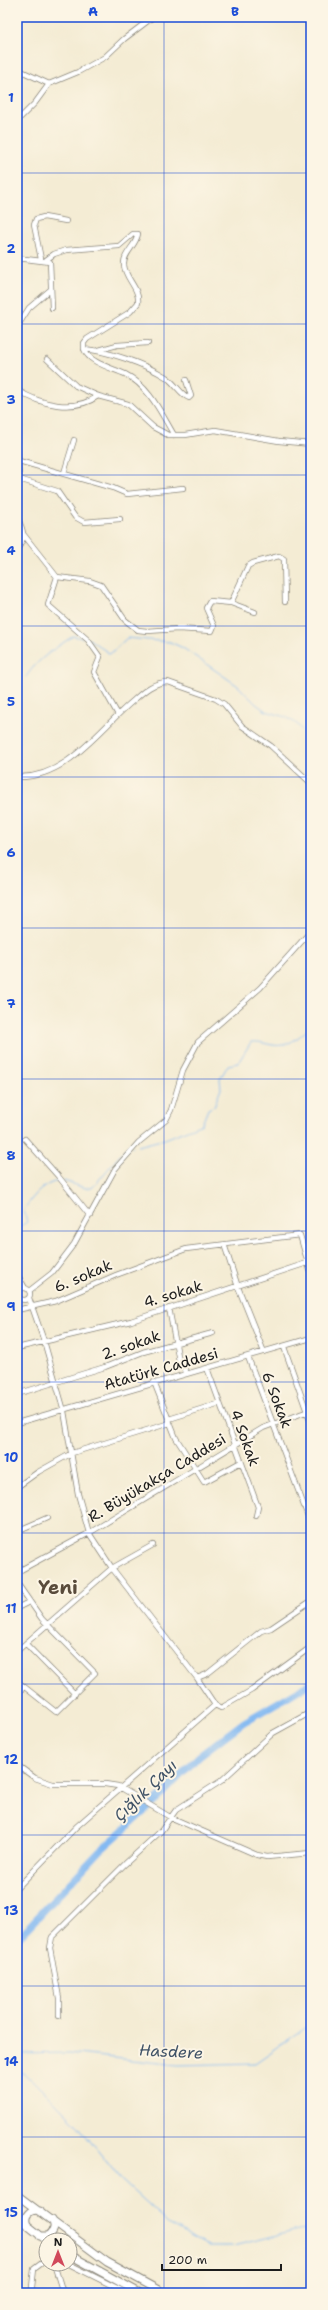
<svg xmlns="http://www.w3.org/2000/svg" width="328" height="2310" font-family="'Shantell Sans',sans-serif">
  <rect width="100%" height="100%" fill="#fcf5e5"/>
  <filter id="ink" filterUnits="userSpaceOnUse"><feTurbulence type="fractalNoise" baseFrequency=".025" numOctaves="2"/><feDisplacementMap in="SourceGraphic" scale="8" xChannelSelector="R" yChannelSelector="G"/><feConvolveMatrix kernelMatrix="1 2 1 2 8 2 1 2 1" color-interpolation-filters="sRGB"/></filter>
  <filter id="wash" filterUnits="userSpaceOnUse"><feTurbulence type="fractalNoise" baseFrequency=".012" numOctaves="4" result="noise"/><feDisplacementMap in="SourceGraphic" scale="16" xChannelSelector="R" yChannelSelector="G"/><feGaussianBlur stdDeviation="0.9" result="paint"/><feColorMatrix in="noise" values="0 0 0 0 0 0 0 0 0 0 0 0 0 0 0 0 0 1.4 0 .05"/><feComposite in="paint" operator="in"/></filter>
  <g filter="url(#wash)">
    <rect width="100%" height="100%" fill="#f4ecd4"/>
    <g fill="none" stroke-linecap="round" stroke-linejoin="round">
      <path stroke="#83b9f2" stroke-width="1" d="M89,639L110,654L127,638L170,642L183,648L238,686L256,704L266,711L286,717L297,724L311,741
        M26,677C37,659 56,648 73,636L82,638
        M138,1146L165,1139L202,1124L208,1109L214,1106L221,1089L220,1079L228,1065L238,1063L251,1042C260,1041 265,1044 273,1045C288,1048 300,1036 311,1027
        M64,1181L85,1188H92L126,1148L133,1147
        M17,1229L27,1222L24,1210C32,1197 45,1181 61,1181
        M17,2054L68,2053L178,2065L255,2063L311,2024
        M17,2070L27,2075L79,2127L121,2180L170,2225L208,2246H233L311,2227"/>
      <path stroke="#83b9f2" stroke-width="7" d="M17,1939L100,1851L155,1802L199,1756L244,1722L311,1683"/>
    </g>
  </g>
  <g filter="url(#ink)">
    <g fill="none" stroke-linecap="round" stroke-linejoin="round">
      <g stroke="#888478" stroke-width="6">
        <path id="minor" d="M17,69L49,84
          M17,121L35,103L49,84L78,72L105,57L124,39L153,17
          M17,258L50,262L52,308
          M41,259L34,225L36,219L44,217L66,221
          M46,260L54,254L66,250L119,246L133,234H138C136,246 123,253 124,265C125,279 140,288 138,303L130,312L87,339L84,343V349C89,363 112,368 125,374C149,386 161,413 174,435
          M17,327L29,308L50,290
          M84,349C108,351 145,364 166,377C175,383 181,395 189,398L191,396L186,380
          M99,350L117,345L148,343
          M47,359L76,386L98,396L128,404L153,427L168,435H185L215,430L279,441L311,444
          M17,390C41,405 74,413 98,396
          M17,446L19,479L17,489
          M19,461L113,488L127,494L183,488
          M64,473L74,440
          M19,479L57,491L75,517L84,522L120,519
          M17,517C23,529 27,538 17,549
          M24,535L57,577L48,605L88,640L100,657L94,672L117,713
          M57,577L90,581L101,585L125,620L138,630L147,631L178,629L212,631L214,626L206,608L210,601L231,603L255,612
          M231,603L248,566L253,563L279,556L284,559L285,602
          M17,777C67,779 99,729 134,700C144,691 154,682 168,682L216,699L224,704L242,726L271,746L311,783
          M25,1139L58,1176L90,1216
          M224,1244L238,1287L264,1352
          M17,1274L25,1288
          M18 1294a6 6 0 1 1 12 0a6 6 0 1 1-12 0Z
          M29,1291L52,1273L74,1244L115,1169L139,1142L166,1120L171,1110L183,1070L198,1042L260,988L311,931
          M29,1298L44,1341L64,1411L78,1494L89,1533L112,1568L197,1678L215,1705
          M169,1308L179,1361L187,1373
          M17,1310L56,1301L116,1275L186,1249L300,1235L311,1274
          M284,1347L311,1423
          M17,1348L131,1321L307,1263
          M248,1357L309,1519
          M207,1368L258,1507L256,1516
          M154,1382L176,1438L204,1482L241,1462
          M17,1394L105,1367L143,1352L213,1333
          M169,1419L220,1403
          M17,1423L311,1338
          M17,1487L38,1472L72,1453L170,1423
          M17,1531L47,1518
          M17,1563L21,1570
          M17,1572L89,1533L263,1428L311,1410
          M17,1583L42,1619L95,1673L56,1712L17,1681
          M17,1608L29,1602
          M26,1644L75,1694
          M17,1651L112,1568L153,1545
          M197,1678L207,1674L261,1631L271,1628L308,1603
          M17,1694L23,1688
          M215,1705L221,1708L252,1690L311,1647
          M17,1765L35,1778L53,1784H105L118,1786L170,1817L257,1855L267,1857L311,1853
          M17,1888L76,1827L215,1705
          M59,2016V1998L50,1948L52,1937L125,1864L161,1831L176,1810L221,1781L273,1733L311,1712
          M54,2264L63,2293
          M69,2264L127,2293
          M32,2287L34,2269L46,2260"/>
      </g>
      <g stroke="#888478" stroke-width="9">
        <path id="highway" d="M17,2195L107,2262L164,2293
          M17,2217L46,2240
          M27,2225C23,2216 30,2208 40,2211
          M40,2236H48C54,2232 56,2226 52,2220
          M70,2255L140,2293"/>
      </g>
      <use href="#minor" stroke="#fff" stroke-width="4.5"/>
      <use href="#highway" stroke="#fff" stroke-width="7"/>
    </g>
  </g>
  <path fill="none" stroke="#1d4ed8" stroke-width="1" stroke-opacity="0.55" d="M164,17V2293M17,173H311M17,324H311M17,475H311M17,626H311M17,777H311M17,928H311M17,1079H311M17,1231H311M17,1382H311M17,1533H311M17,1684H311M17,1835H311M17,1986H311M17,2137H311"/>
  <g text-anchor="middle" stroke-width="4" stroke-linejoin="round" paint-order="stroke">
    <g font-size="15" fill="#1c1c1c" stroke="#fcf5e5">
      <text transform="translate(83 1276) rotate(-23)" y="5">6. sokak</text>
      <text transform="translate(173 1294) rotate(-17)" y="5">4. sokak</text>
      <text transform="translate(131 1345) rotate(-19)" y="5">2. sokak</text>
      <text transform="translate(161 1369) rotate(-16)" y="5">Atatürk Caddesi</text>
      <text transform="translate(277 1400) rotate(69)" y="5">6 Sokak</text>
      <text transform="translate(245 1438) rotate(70)" y="5">4 Sokak</text>
      <text transform="translate(157 1478) rotate(-31)" y="5">R. Büyükakça Caddesi</text>
    </g>
    <g font-size="16" font-style="italic" fill="#405367" stroke="#fcf5e5">
      <text transform="translate(145 1790) rotate(-44)" y="6">Çığlık Çayı</text>
      <text transform="translate(171 2051) rotate(3)" y="6">Hasdere</text>
    </g>
    <g font-size="19" font-weight="bold" fill="#594b3b" stroke="#fcf5e5">
      <text x="58" y="1594">Yeni</text>
    </g>
  </g>
  <rect width="328" height="2310" fill="none" stroke="#fcf5e5" stroke-width="44"/>
  <g transform="translate(58 2252)"><circle r="19" fill="#fcf5e5" stroke="#a29e95"/>
  <path d="M0-3L7 15L0 10L-7 15Z" fill="#d1495b"/>
  <text y="-6" font-size="11" font-weight="bold" text-anchor="middle" fill="#1c1c1c">N</text>
  </g>
  <path d="M162 2264v6h119v-6" fill="none" stroke="#1c1c1c" stroke-width="2"/>
  <text x="168" y="2264" font-size="12" fill="#1c1c1c" stroke="#fcf5e5" stroke-width="3" paint-order="stroke">200 m</text>
  <rect x="22" y="22" width="284" height="2266" fill="none" stroke="#1d4ed8" stroke-width="1.5"/>
  <g font-size="13" text-anchor="middle" font-weight="bold" fill="#1d4ed8">
    <text x="93" y="16">A</text>
    <text x="235" y="16">B</text>
    <text x="11" y="102">1</text>
    <text x="11" y="253">2</text>
    <text x="11" y="404">3</text>
    <text x="11" y="555">4</text>
    <text x="11" y="706">5</text>
    <text x="11" y="857">6</text>
    <text x="11" y="1008">7</text>
    <text x="11" y="1160">8</text>
    <text x="11" y="1311">9</text>
    <text x="11" y="1462">10</text>
    <text x="11" y="1613">11</text>
    <text x="11" y="1764">12</text>
    <text x="11" y="1915">13</text>
    <text x="11" y="2066">14</text>
    <text x="11" y="2217">15</text>
  </g>
</svg>
